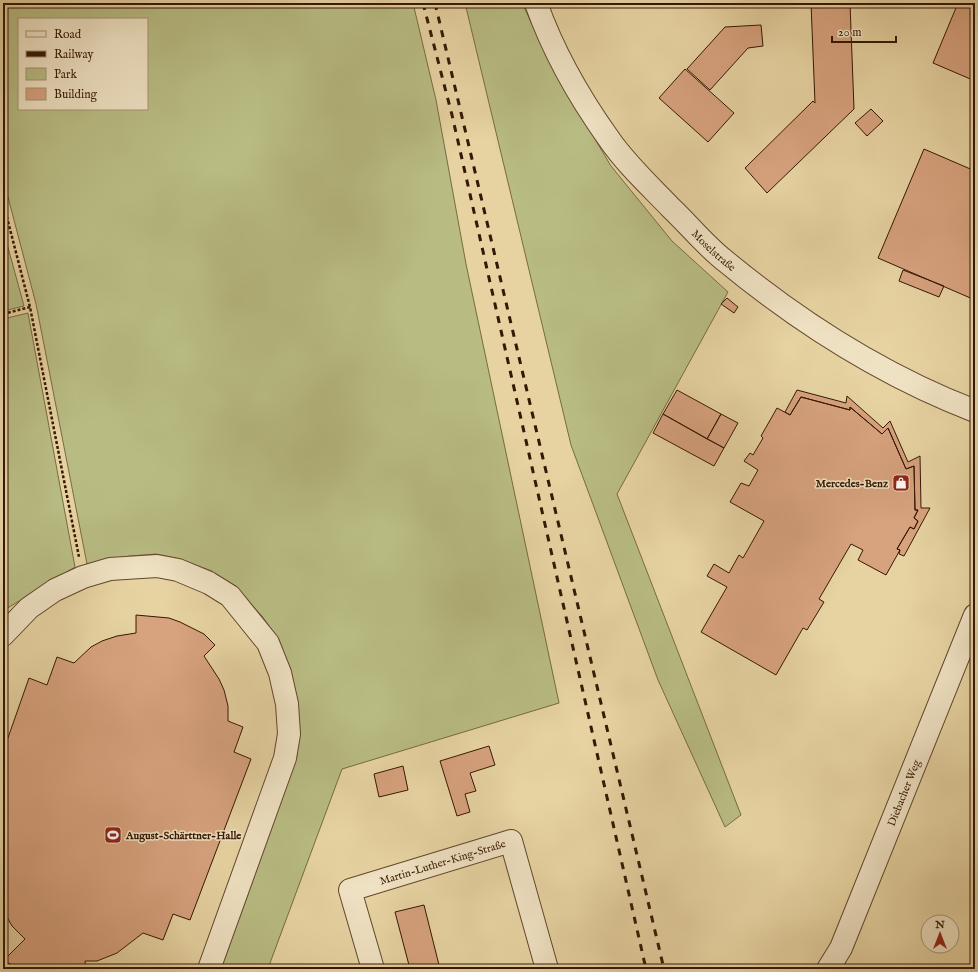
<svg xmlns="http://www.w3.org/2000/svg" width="978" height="972" font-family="'IM FELL English',serif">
  <rect width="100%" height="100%" fill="#e7d3a2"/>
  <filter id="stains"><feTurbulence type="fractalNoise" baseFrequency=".005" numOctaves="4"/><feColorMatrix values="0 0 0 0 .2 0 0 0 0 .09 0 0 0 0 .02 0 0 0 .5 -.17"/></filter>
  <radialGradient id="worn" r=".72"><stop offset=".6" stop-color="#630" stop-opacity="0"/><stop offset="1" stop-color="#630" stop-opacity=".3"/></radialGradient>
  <path fill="#b8bc83" stroke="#776a43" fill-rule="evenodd" d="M3,3H413L436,100L466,264L559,703L342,769L270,963V969H218L297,755L289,667L279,640L262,616L238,591L212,571L180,559L156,554L130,556L87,564L36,304L3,178ZM19,19H147V109H19Z
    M465,3H522L552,67L611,166L672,241L728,292L617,494L741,815L725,827L658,680L571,445Z
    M3,229L24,306L3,311Z
    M28,313L75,567L6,609L3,607V319Z"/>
  <path fill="#d7a27e" stroke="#361703" d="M811,3H850L854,109L767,193L745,168L813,101L815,103Z
    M958,3H975V81L933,63Z
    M761,25L763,46L748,48L710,90L687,69L725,27Z
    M685,69L734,113L708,142L659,98Z
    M871,109L883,121L867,136L855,123Z
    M924,149L975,171V300L878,258Z
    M903,270L944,286L939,297L899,281Z
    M727,298L738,307L734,313L721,304Z
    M677,390L721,414L707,439L663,414Z
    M797,390L846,403L847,396L883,428L890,421L908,462L920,456L921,508H930L904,556L899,554L900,550L897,549L910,527L914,529L918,521L914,518L918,510H915L914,466L906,469L888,428L882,434L850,407V410L801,397L790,415L785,412Z
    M801,397L850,410V407L882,434L888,428L906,469L914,466L915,510H918L914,518L918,521L914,529L910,527L897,549L900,550L886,575L858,560L863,550L851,544L819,599L824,602L807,630L803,628L776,675L701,632L727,587L707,576L714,564L729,573L739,555L743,558L764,521L730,502L741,483L749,486L758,470L744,461L750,453L753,455L763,438L761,436L777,408L790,415Z
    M663,414L724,448L714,466L653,433Z
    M721,414L738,423L724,448L707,439Z
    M136,615L169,618L180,622L204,634L215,645L204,656L219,679L224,690L228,706V721L243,727L234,752L251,759L190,920L173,914L163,940L143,933L117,953L97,961H85L86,969H18L4,960L25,939L12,926L3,910V752L29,678L47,685L57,657L74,663L91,647L102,641L117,636L136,633Z
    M489,746L495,765L470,773L476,791L465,794L470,812L457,816L440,761Z
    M403,766L408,790L379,797L374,774Z
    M424,905L440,969H410L395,912Z"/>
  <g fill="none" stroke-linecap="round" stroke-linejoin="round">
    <g stroke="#62462b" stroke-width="24">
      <g id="minor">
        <path id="s1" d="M536,3C553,51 579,97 609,139C626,164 650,186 671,208C689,225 705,245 724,260C799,322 884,376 975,411"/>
        <path d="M3,635L29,608L55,590L83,577L110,569L157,566L178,570L209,583L230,596L268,643L280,673L287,704L289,734L285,758L209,969"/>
        <path id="s2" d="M373,969L350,890L511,841L547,969"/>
        <path id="s3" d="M828,969L841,948L975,615"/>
      </g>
    </g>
    <path stroke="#361703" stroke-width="2.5" stroke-dasharray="3 2" stroke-linecap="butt" d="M3,202L30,307L79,557
      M3,314L30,307"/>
    <use href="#minor" stroke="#efe2c3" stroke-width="22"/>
    <path stroke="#361703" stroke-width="3" stroke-dasharray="7 7" stroke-linecap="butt" d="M423,3L452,115L646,969
      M435,3L664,969"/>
  </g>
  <defs>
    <g id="shop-square" transform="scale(0.9)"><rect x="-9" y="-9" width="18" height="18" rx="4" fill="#8f2418" stroke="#efe2c3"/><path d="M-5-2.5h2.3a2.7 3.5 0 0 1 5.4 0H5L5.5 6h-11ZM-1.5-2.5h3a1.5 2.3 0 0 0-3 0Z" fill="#fff"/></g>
    <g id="stadium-square" transform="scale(0.9)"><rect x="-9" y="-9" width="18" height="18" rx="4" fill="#8f2418" stroke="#efe2c3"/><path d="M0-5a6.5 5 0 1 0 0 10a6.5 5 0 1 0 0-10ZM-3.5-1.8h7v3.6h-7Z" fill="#fff"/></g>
  </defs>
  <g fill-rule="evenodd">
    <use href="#shop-square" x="901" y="483"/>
    <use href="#stadium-square" x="113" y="835"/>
  </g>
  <g text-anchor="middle" stroke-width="3" stroke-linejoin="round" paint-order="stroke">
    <g font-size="11" fill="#361703" stroke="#efe2c3">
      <text dy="4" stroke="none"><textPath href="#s1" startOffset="308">Moselstraße</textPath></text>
      <text dy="4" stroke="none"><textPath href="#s3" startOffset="192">Diebacher Weg</textPath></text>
      <text dy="4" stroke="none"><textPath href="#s2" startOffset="179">Martin-Luther-King-Straße</textPath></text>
    </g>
    <g font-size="11" font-weight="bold" fill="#361703" stroke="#efe2c3" text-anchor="end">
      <text x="888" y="487">Mercedes-Benz</text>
      <text x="126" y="839" text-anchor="start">August-Schärttner-Halle</text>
    </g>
  </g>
  <rect width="978" height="972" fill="none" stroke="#e7d3a2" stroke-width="16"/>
  <rect x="4" y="4" width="970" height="964" fill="none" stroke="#361703" stroke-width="2"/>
  <rect x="8" y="8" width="962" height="956" fill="none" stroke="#361703"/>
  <rect x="18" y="18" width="130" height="92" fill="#efe2c3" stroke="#a59176"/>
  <rect x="26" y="31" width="20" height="6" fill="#efe2c3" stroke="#a59176"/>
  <text x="54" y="38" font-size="12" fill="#361703">Road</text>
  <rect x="26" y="51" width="20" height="6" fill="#361703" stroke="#a59176"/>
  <text x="54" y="58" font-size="12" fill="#361703">Railway</text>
  <rect x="26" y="68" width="20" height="12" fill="#b8bc83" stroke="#a59176"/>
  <text x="54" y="78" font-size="12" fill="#361703">Park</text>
  <rect x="26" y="88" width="20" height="12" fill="#d7a27e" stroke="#a59176"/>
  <text x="54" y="98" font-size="12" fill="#361703">Building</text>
  <g transform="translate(940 934)"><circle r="19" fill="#efe2c3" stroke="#a59176"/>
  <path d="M0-3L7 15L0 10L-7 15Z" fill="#8f2418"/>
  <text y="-6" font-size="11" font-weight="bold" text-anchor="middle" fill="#361703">N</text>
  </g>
  <path d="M832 36v6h64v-6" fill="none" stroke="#361703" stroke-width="2"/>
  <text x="838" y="36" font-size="12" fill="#361703" stroke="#efe2c3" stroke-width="3" paint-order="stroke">20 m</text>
  <rect width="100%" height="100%" filter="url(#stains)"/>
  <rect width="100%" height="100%" fill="url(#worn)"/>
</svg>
